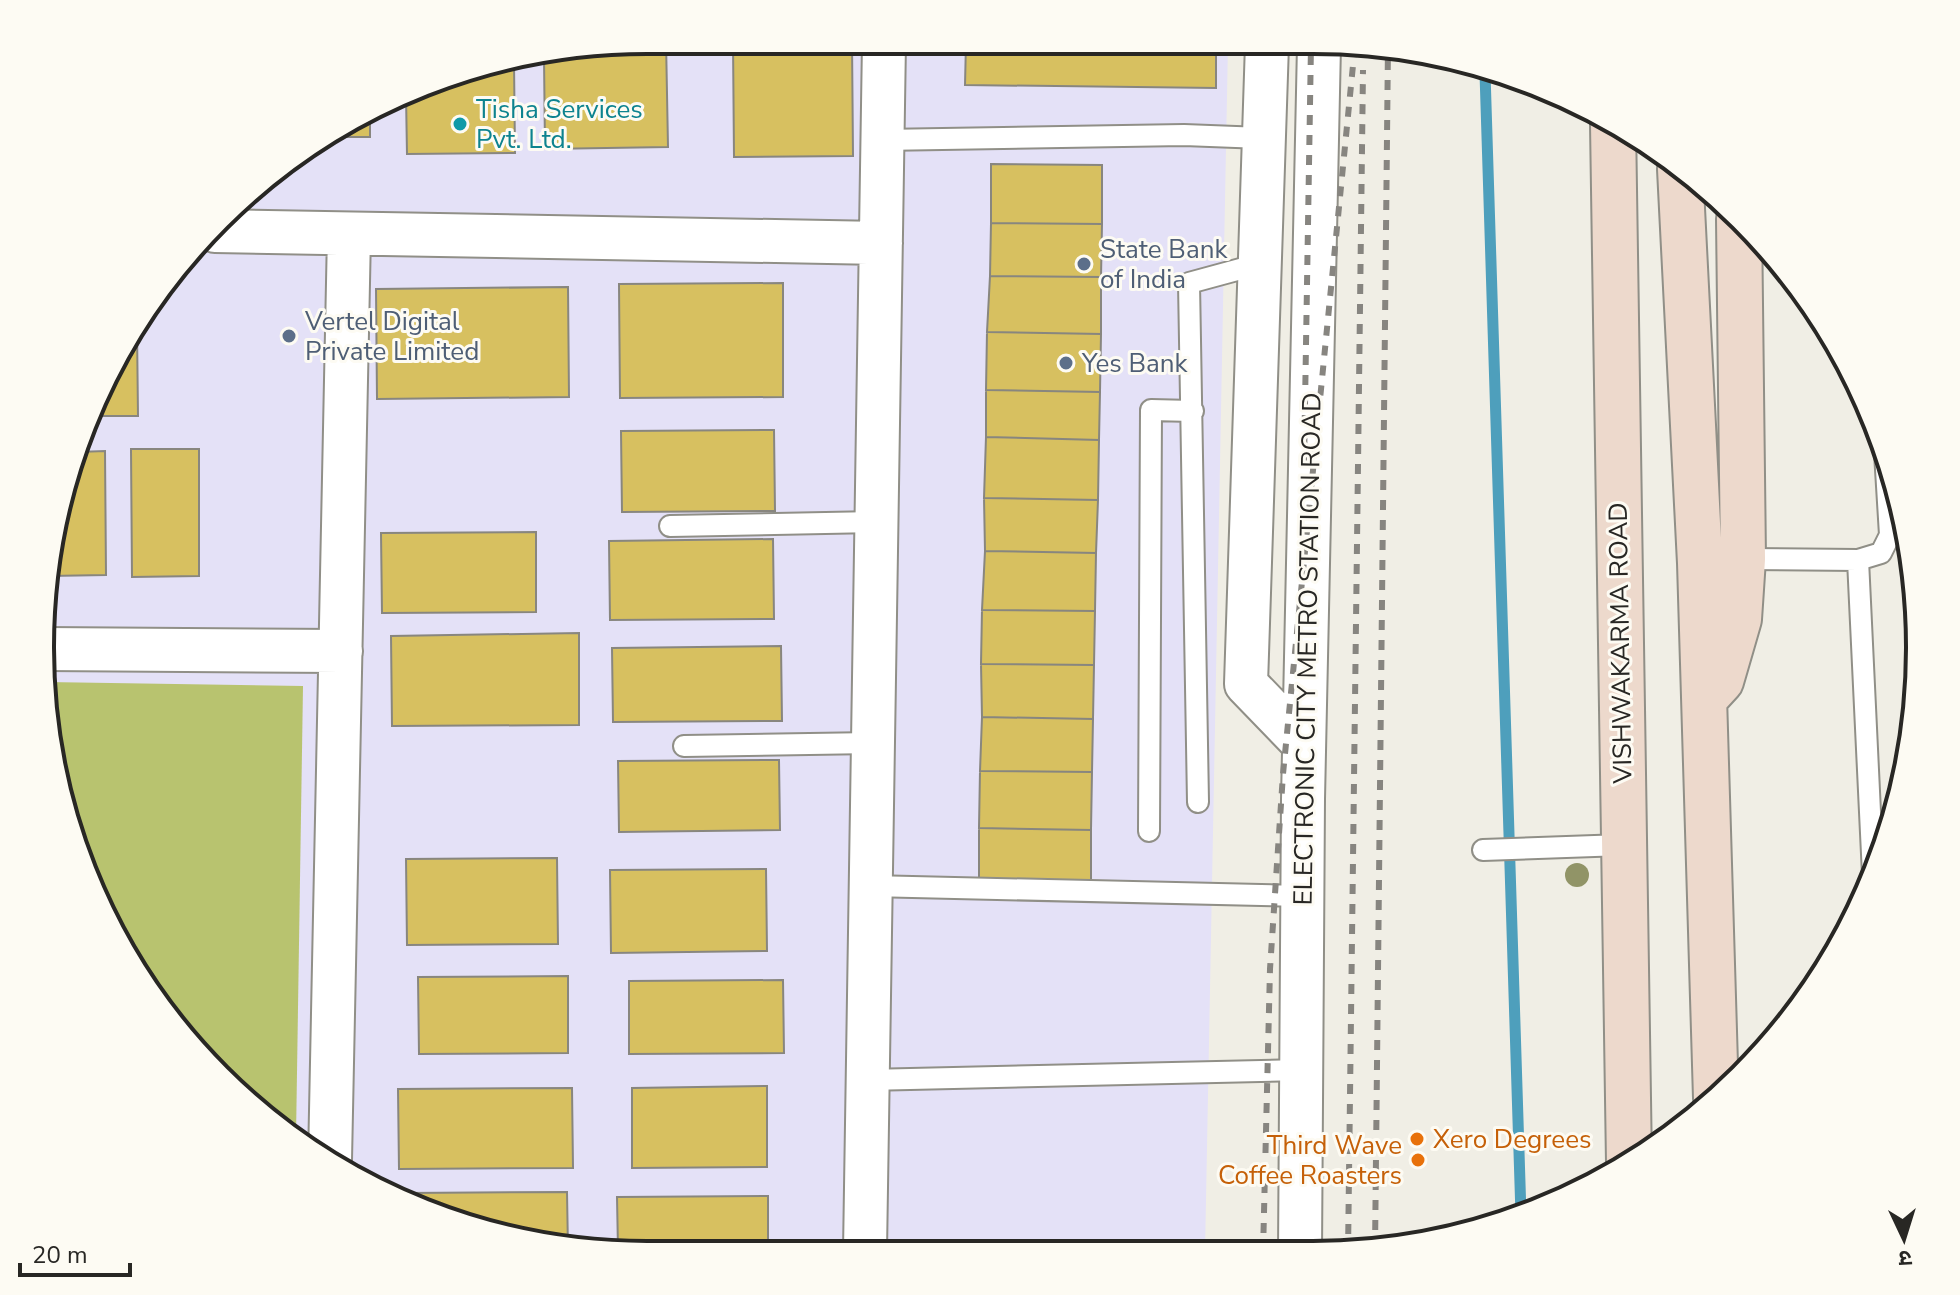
<svg xmlns="http://www.w3.org/2000/svg" width="1960" height="1295" font-family="'Nunito Sans','Noto Sans Devanagari',sans-serif">
  <rect width="100%" height="100%" fill="#f0eee5"/>
  <path fill="#e4e1f7" d="M648,40L1228,44L1205,1253L568,1250L379,1193L247,1104L121,951L52,766L41,607L86,415L166,277L310,143L453,72Z"/>
  <path fill="#b8c36f" d="M46,682L303,686L296,1137L247,1104L121,951L52,766Z"/>
  <g fill="none" stroke-linecap="round" stroke-linejoin="round">
    <path stroke="#4e9fbc" stroke-width="11" d="M1485,73L1521,1215"/>
  </g>
  <path fill="#d7c060" stroke="#88867f" stroke-width="2" d="M648,40H666L668,147L545,149L544,57Z
    M733,41H852L853,156L734,157Z
    M966,42L1216,44V88L965,85Z
    M514,62L515,153L407,154L406,95L453,72Z
    M370,113V137H320Z
    M991,164L1102,165V224L991,223Z
    M991,223L1102,224L1101,277L990,276Z
    M990,276L1101,277V334L987,332Z
    M783,283V397L620,398L619,284Z
    M568,287L569,397L377,399L376,289Z
    M137,328L138,416H86V415Z
    M987,332L1101,334L1100,392L986,390Z
    M986,390L1100,392L1099,440L986,437Z
    M774,430L775,511L622,512L621,431Z
    M986,437L1099,440L1098,500L984,498Z
    M131,449H199V576L132,577Z
    M105,451L106,575L49,576L78,452Z
    M984,498L1098,500L1096,553L985,551Z
    M536,532V612L382,613L381,533Z
    M773,539L774,619L610,620L609,541Z
    M985,551L1096,553L1095,611L982,610Z
    M982,610L1095,611L1094,665L981,664Z
    M579,633V725L392,726L391,636Z
    M781,646L782,721L613,722L612,648Z
    M981,664L1094,665L1093,719L982,717Z
    M982,717L1093,719L1092,772L980,771Z
    M779,760L780,830L619,832L618,761Z
    M980,771L1092,772L1091,830L979,828Z
    M979,828L1091,830V883L979,881Z
    M557,858L558,944L407,945L406,859Z
    M766,869L767,951L611,953L610,870Z
    M568,976V1053L419,1054L418,977Z
    M783,980L784,1053L629,1054V981Z
    M767,1086V1167L632,1168V1088Z
    M572,1088L573,1168L399,1169L398,1089Z
    M567,1192L568,1250L406,1201V1193Z
    M768,1196V1251L618,1250L617,1197Z"/>
  <g fill="none" stroke-linecap="round" stroke-linejoin="round">
    <g stroke="#908f87" stroke-width="24">
      <path id="lane" d="M882,140L1184,135L1262,138
        M670,526L876,522
        M1743,559L1858,560L1881,553L1890,535L1885,453
        M1858,560L1873,875
        M684,746L873,743
        M1198,802L1189,283L1259,264
        M1149,831L1151,410L1193,411
        M1483,850L1623,845
        M870,886L1303,896
        M867,1080L1303,1070"/>
    </g>
    <g stroke="#908f87" stroke-width="46">
      <path id="street" d="M1267,44L1246,684L1304,744
        M215,231L881,243
        M44,649L341,651
        M330,1160L349,234
        M865,1251L884,42
        M1300,1253L1303,799L1319,45"/>
    </g>
    <g stroke="#908f87" stroke-width="48">
      <path id="secondary" d="M1613,124L1629,1163
        M1680,169L1700,563L1716,1098
        M1710,693L1721,681L1739,619L1743,559L1739,219"/>
    </g>
    <use href="#lane" stroke="#fff" stroke-width="20"/>
    <use href="#street" stroke="#fff" stroke-width="42"/>
    <use href="#secondary" stroke="#edd9cc" stroke-width="44"/>
    <path stroke="#878580" stroke-width="6" stroke-dasharray="10 10" stroke-linecap="butt" d="M1304,465L1311,45
      M1375,1250L1388,45
      M1263,1253L1270,969L1283,774L1355,45
      M1348,1254L1363,70"/>
  </g>
  <circle fill="#919467" cx="1577" cy="875" r="12"/>
  <circle fill="#0f9aa8" stroke="#fdfbf3" stroke-width="3" cx="460" cy="124" r="8"/>
  <g fill="#5c6f8a" stroke="#fdfbf3" stroke-width="3">
    <circle cx="1084" cy="264" r="8"/>
    <circle cx="289" cy="336" r="8"/>
    <circle cx="1066" cy="363" r="8"/>
  </g>
  <g fill="#e8710a" stroke="#fdfbf3" stroke-width="3">
    <circle cx="1417" cy="1139" r="8"/>
    <circle cx="1418" cy="1160" r="8"/>
  </g>
  <g text-anchor="middle" stroke-width="6" stroke-linejoin="round" paint-order="stroke">
    <g font-size="26" fill="#0d838f" stroke="#fdfbf3" text-anchor="start">
      <text x="476" y="118">Tisha Services<tspan x="476" dy="30">Pvt. Ltd.</tspan></text>
    </g>
    <g font-size="26" fill="#4e5e75" stroke="#fdfbf3" text-anchor="start">
      <text x="1100" y="258">State Bank<tspan x="1100" dy="30">of India</tspan></text>
      <text x="305" y="330">Vertel Digital<tspan x="305" dy="30">Private Limited</tspan></text>
      <text x="1082" y="372">Yes Bank</text>
    </g>
    <g font-size="26" fill="#282724" stroke="#fdfbf3">
      <text transform="translate(1620 643) rotate(-91)" y="9">VISHWAKARMA ROAD</text>
      <text transform="translate(1307 649) rotate(-89)" y="9">ELECTRONIC CITY METRO STATION ROAD</text>
    </g>
    <g font-size="26" fill="#c56008" stroke="#fdfbf3" text-anchor="start">
      <text x="1433" y="1148">Xero Degrees</text>
      <text x="1402" y="1154" text-anchor="end">Third Wave<tspan x="1402" dy="30">Coffee Roasters</tspan></text>
    </g>
  </g>
  <path d="M0 0H1960V1295H0ZM647 54H1313A593 593 0 0 1 1906 647V648A593 593 0 0 1 1313 1241H647A593 593 0 0 1 54 648V647A593 593 0 0 1 647 54Z" fill="#fdfbf3" fill-rule="evenodd"/>
  <path fill="none" stroke="#282724" stroke-width="4" d="M647 54H1313A593 593 0 0 1 1906 647V648A593 593 0 0 1 1313 1241H647A593 593 0 0 1 54 648V647A593 593 0 0 1 647 54Z"/>
  <g transform="translate(1904 1239) rotate(176)" stroke="#fdfbf3" stroke-width="6" paint-order="stroke">
  <path d="M0-6L14 30L0 20L-14 30Z" fill="#282724"/>
  <text y="-12" font-size="22" font-weight="bold" text-anchor="middle" fill="#282724">उ</text>
  </g>
  <path d="M20 1263v12h110v-12" fill="none" stroke="#282724" stroke-width="4"/>
  <text x="32" y="1263" font-size="24" fill="#282724" stroke="#fdfbf3" stroke-width="6" paint-order="stroke">20 m</text>
</svg>
